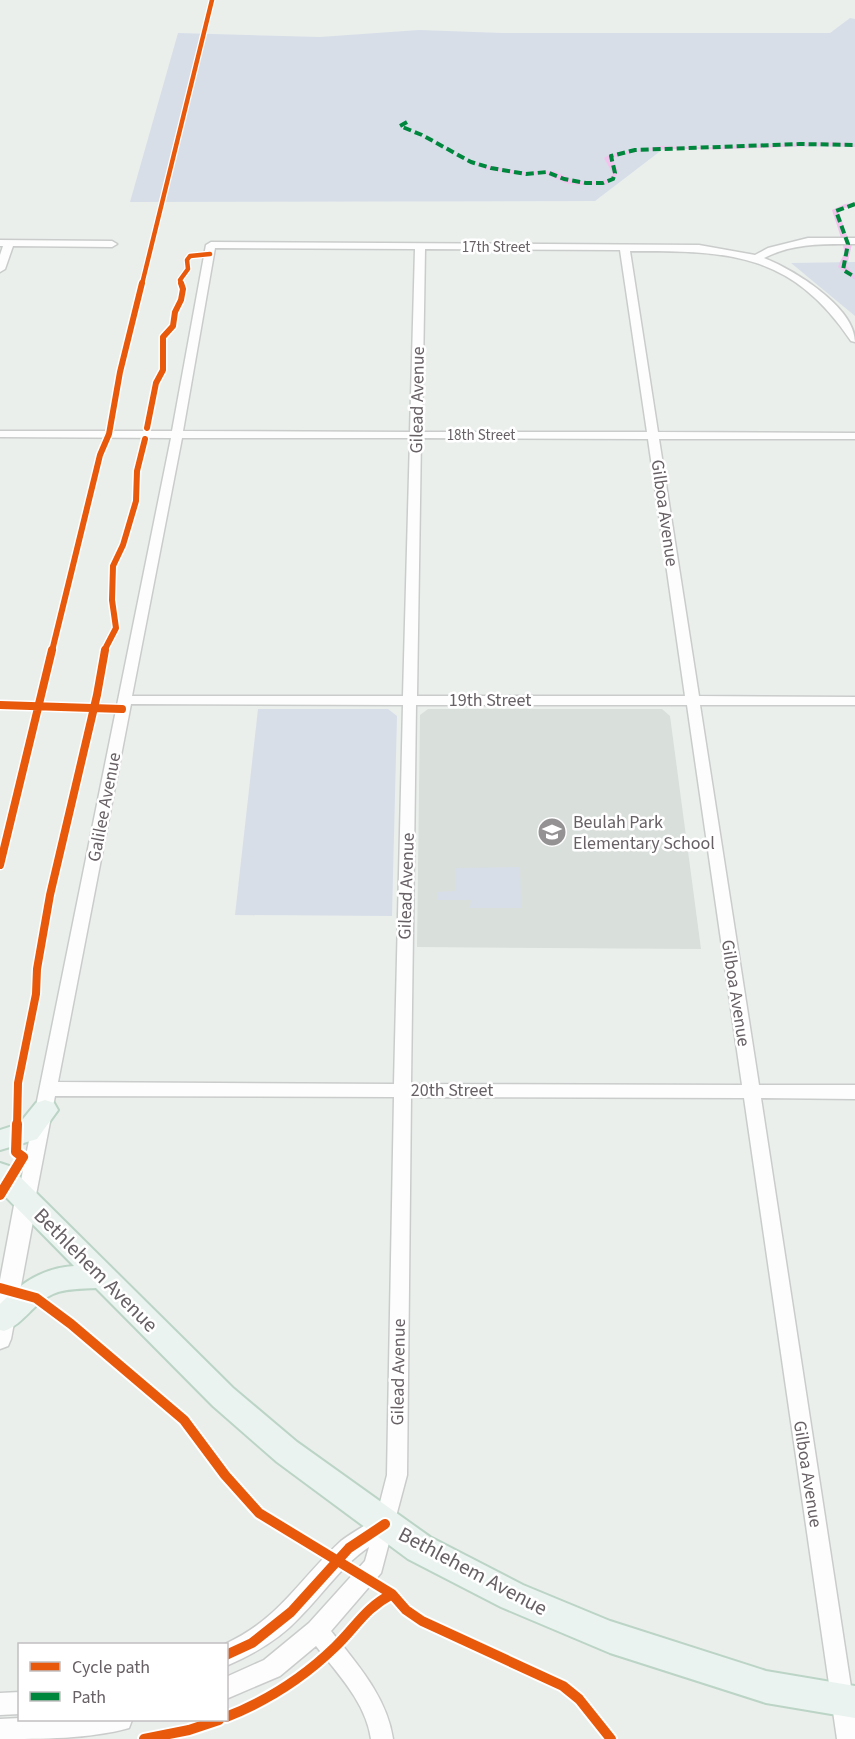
<svg xmlns="http://www.w3.org/2000/svg" width="855" height="1739" font-family="'Source Sans 3',sans-serif">
  <rect width="100%" height="100%" fill="#eaefec"/>
  <path fill="#d9dfdb" d="M428,709H662L670,716L701,949L417,947L420,715Z"/>
  <path fill="#d7dee8" d="M850,18L855,19V147L667,146L595,201L130,202L178,33L320,37L419,30L502,33H830Z
    M855,262V316L791,263Z
    M258,709H388L397,716L392,916L235,915Z
    M520,867L521,908H470L471,900H437V892L456,891L455,868Z"/>
  <path fill="#f2c4ed" d="M833,142L855,144V147C812,143 769,149 726,149C689,150 648,146 612,158L619,173L608,184L579,185L565,183L546,174L519,175L486,169L471,162L523,172L554,171L576,181L599,182L609,179L613,174L604,158L611,154L661,146L706,147Z
    M855,203V206L845,208L839,212L846,233L852,244L847,266L855,275V280L838,267C839,262 843,258 844,253C846,250 834,217 832,210L845,204Z"/>
  <g fill="none" stroke-linecap="round" stroke-linejoin="round">
    <g stroke="#cacccb" stroke-width="3">
      <path id="minor" d="M808,238H855V244C823,244 793,243 764,258C794,270 855,307 855,342L851,341C791,252 729,251 630,251L658,432L855,433V439H659L699,696L855,697V705H700L759,1085H855V1099L761,1098L855,1713V1739H837L744,1098L411,1097L407,1475L381,1573L331,1631C357,1664 387,1697 393,1739H371C366,1703 338,1674 316,1646L280,1676L226,1699V1677L264,1660L309,1623L365,1561L369,1547C342,1565 323,1594 300,1617C280,1639 254,1654 226,1666L225,1644C280,1619 299,1579 341,1541C351,1533 365,1526 376,1518L387,1475L394,1097L55,1096L35,1200L32,1205L26,1207L20,1205L17,1200L171,438L0,437V431H172L206,245L211,242L699,245L755,255L768,248ZM215,248L415,249L410,432L183,431ZM425,249L620,250L647,432H422ZM182,438H410L403,696H132ZM421,438L648,439L685,696H417ZM131,704L403,705L394,1084L58,1082ZM416,705H687L742,1085L411,1084Z
        M0,240L112,241L117,244L112,247L13,246L5,269L0,272V255L3,246H0Z
        M20,1692V1714L0,1715V1693Z
        M20,1718V1720H132L129,1728C90,1739 41,1739 0,1739V1719Z"/>
    </g>
    <g stroke="#cacccb" stroke-width="3">
      <path id="tertiary" d="M26,1191L34,1194L37,1200L11,1339L8,1346L0,1349V1280L15,1200L18,1194Z"/>
    </g>
    <g stroke="#bbd4c6" stroke-width="4">
      <path id="primary" d="M45,1100L54,1103L58,1110L37,1139L0,1150V1130L19,1124L36,1103Z
        M0,1163L9,1166L233,1388L297,1442L430,1537L523,1585L610,1621L766,1671L855,1686V1718L766,1703L610,1653L501,1607L408,1559L277,1462L213,1406L96,1288C82,1289 66,1288 53,1294C34,1302 24,1324 4,1331L0,1330V1304C21,1283 43,1268 74,1266L0,1191Z"/>
    </g>
    <use href="#minor" fill="#fcfdfc" fill-rule="evenodd"/>
    <use href="#tertiary" fill="#fcfdfc" fill-rule="evenodd"/>
    <use href="#primary" fill="#eaf3ef" fill-rule="evenodd"/>
    <path stroke="#00873e" stroke-width="4" stroke-dasharray="8 4" stroke-linecap="butt" d="M407,122L400,126L422,135L471,162L491,168L526,174L547,172L564,179L586,183H603L613,179L615,173L611,156L635,150L800,144L855,145
      M855,204L836,211L848,244L843,270L855,277"/>
    <g stroke="#fff" stroke-width="7">
      <path id="cycleway-far3" d="M142,284L212,0
        M181,284L180,280L188,269L187,260L190,256L210,254"/>
    </g>
    <g stroke="#fff" stroke-width="9">
      <path id="cycleway-far2" d="M147,428L156,383L163,370V337L173,326L175,312L181,300L183,289L181,283
        M52,651L100,455L109,434L120,372L142,283
        M104,651L116,628L112,600L113,566L123,545L136,501L137,471L145,439"/>
    </g>
    <g stroke="#fff" stroke-width="11">
      <path id="cycleway-far1" d="M0,705L122,709
        M0,865L52,650
        M17,1126L18,1083L36,994L37,969L50,895L97,695L105,650"/>
    </g>
    <g stroke="#fff" stroke-width="14">
      <path id="cycleway" d="M0,1195L23,1157L16,1152L17,1124
        M0,1288L36,1298L71,1324L184,1420L225,1475L259,1513L392,1594L406,1610L422,1621L563,1686L579,1699L611,1739
        M226,1655L252,1643L291,1612L349,1548L385,1524
        M226,1717C267,1701 303,1678 335,1647C357,1626 364,1609 392,1594
        M144,1739L189,1730L219,1720"/>
    </g>
    <use href="#cycleway-far3" stroke="#e8590c" stroke-width="4.5"/>
    <use href="#cycleway-far2" stroke="#e8590c" stroke-width="6"/>
    <use href="#cycleway-far1" stroke="#e8590c" stroke-width="8"/>
    <use href="#cycleway" stroke="#e8590c" stroke-width="10"/>
  </g>
  <defs>
    <g id="school-disc" transform="scale(1.5)"><circle r="9.5" fill="#959294" stroke="#fff"/><path d="M0-5L7-2L0 1L-7-2ZM-4 1L0 2.5L4 1V4Q0 6-4 4Z" fill="#fff"/></g>
  </defs>
  <g fill-rule="evenodd">
    <use href="#school-disc" x="552" y="832"/>
  </g>
  <g text-anchor="middle" stroke-width="5" stroke-linejoin="round" paint-order="stroke">
    <g font-size="15" fill="#676065" stroke="#fff">
      <text x="496" y="252">17th Street</text>
      <text x="481" y="440">18th Street</text>
    </g>
    <g font-size="18" fill="#676065" stroke="#fff">
      <text transform="translate(417 400) rotate(-89)" y="6">Gilead Avenue</text>
      <text transform="translate(665 513) rotate(82)" y="6">Gilboa Avenue</text>
      <text x="490" y="706">19th Street</text>
      <text transform="translate(104 807) rotate(-79)" y="6">Galilee Avenue</text>
      <text transform="translate(406 886) rotate(-88)" y="6">Gilead Avenue</text>
      <text transform="translate(736 993) rotate(81)" y="6">Gilboa Avenue</text>
      <text x="452" y="1096">20th Street</text>
      <text transform="translate(398 1372) rotate(-89)" y="6">Gilead Avenue</text>
      <text transform="translate(808 1474) rotate(81)" y="6">Gilboa Avenue</text>
    </g>
    <g font-size="18" fill="#676065" stroke="#fff" text-anchor="start">
      <text x="573" y="828">Beulah Park<tspan x="573" dy="21">Elementary School</tspan></text>
    </g>
    <g font-size="21" fill="#676065" stroke="#fff">
      <text transform="translate(96 1270) rotate(45)" y="7">Bethlehem Avenue</text>
      <text transform="translate(473 1571) rotate(28)" y="7">Bethlehem Avenue</text>
    </g>
  </g>
  <rect x="18" y="1643" width="210" height="78" fill="#ffffff" stroke="#c2bfc1" stroke-width="1.5"/>
  <rect x="30" y="1662" width="30" height="9" fill="#e8590c" stroke="#c2bfc1" stroke-width="1.5"/>
  <text x="72" y="1673" font-size="18" fill="#676065">Cycle path</text>
  <rect x="30" y="1692" width="30" height="9" fill="#00873e" stroke="#c2bfc1" stroke-width="1.5"/>
  <text x="72" y="1703" font-size="18" fill="#676065">Path</text>
</svg>
